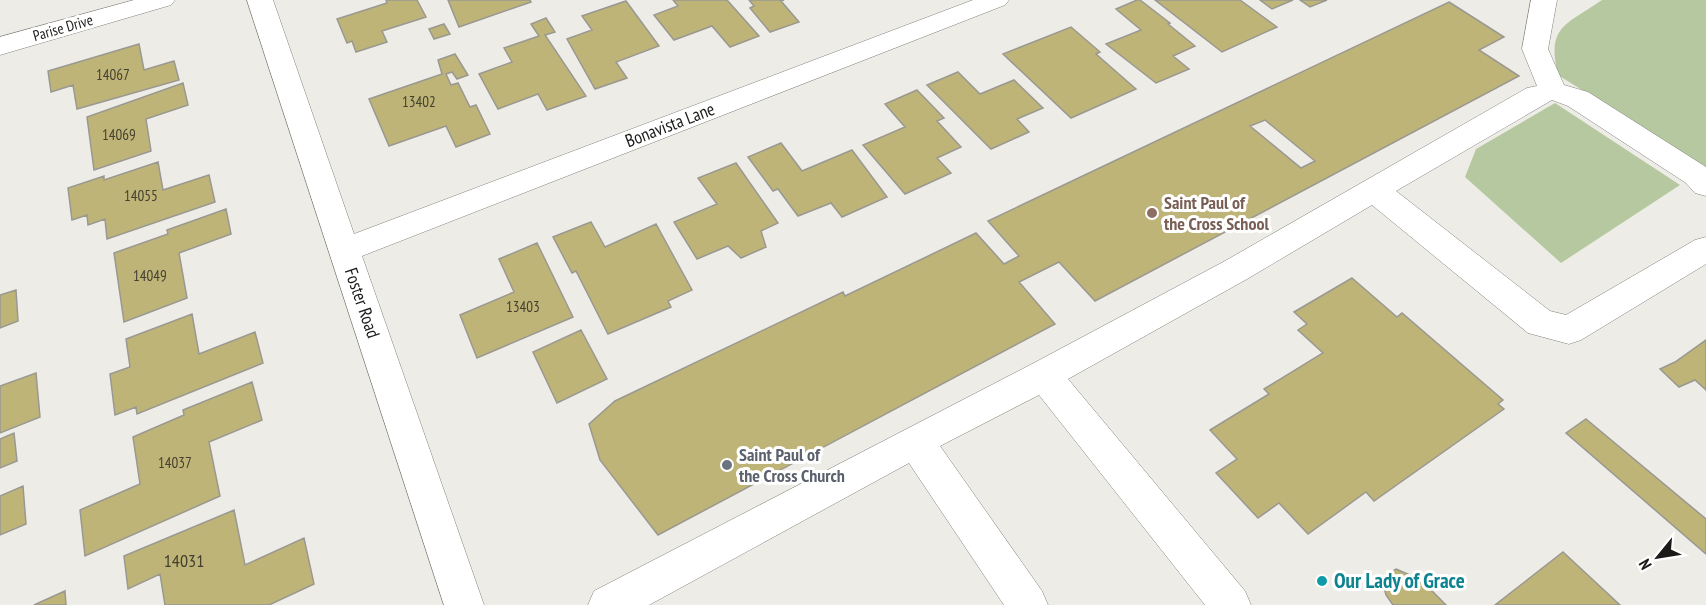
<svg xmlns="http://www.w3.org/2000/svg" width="1706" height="605" font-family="'PT Sans Narrow',sans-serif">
  <rect width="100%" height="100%" fill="#eeece6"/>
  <path fill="#b5c8a0" d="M1602,0H1706V168L1558,75C1546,26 1566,25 1602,0Z
    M1555,103L1680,185L1561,263L1465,177L1476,149Z"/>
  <path fill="#bfb478" stroke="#999891" stroke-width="1.5" fill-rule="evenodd" d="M386,0H417L426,17L382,31L387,42L356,52L352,41L347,43L337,19L387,3Z
    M448,0H530L531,2L459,27Z
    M673,0H727L759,36L730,47L712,26L674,40L654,15L678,6Z
    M749,0H784L781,1L799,22L770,32L750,8L754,6Z
    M1137,0H1140L1170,23L1168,24L1195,46L1173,56L1189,69L1156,83L1106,44L1141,30L1116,9Z
    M1155,0H1240L1277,27L1222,52Z
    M1260,0H1293L1272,9Z
    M1300,0H1327L1310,7Z
    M626,1L659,46L616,62L627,78L595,89L567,39L592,30L582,16Z
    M1449,2L1504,37L1479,50L1519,76L1095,301L1059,262L1019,282L1055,324L658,535L600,460L589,424L615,401L843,292L845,296L976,233L1004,264L1019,256L988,221ZM1265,120L1315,161L1301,168L1250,126Z
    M546,18L555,32L545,35L586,96L547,110L538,94L498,109L479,74L512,62L504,48L539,36L531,24Z
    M444,24L450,34L434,39L429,29Z
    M1071,27L1100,52L1096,54L1136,89L1071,118L1003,54Z
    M139,44L144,70L174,61L179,80L77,109L73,85L51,92L48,71Z
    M455,54L468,75L457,79L452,72L446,74L451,85L458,83L470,107L476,105L490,134L456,147L446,126L389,146L369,99L442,74L438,60Z
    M958,72L980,94L1014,80L1043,108L1017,119L1029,132L991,149L927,85Z
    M183,83L188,105L146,119L151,151L94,170L87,117Z
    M917,90L944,118L937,121L961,147L937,158L951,173L905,194L863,145L905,127L885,104Z
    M781,143L802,171L852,150L887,197L842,217L831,203L798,216L778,189L773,191L748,157Z
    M158,162L163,190L209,175L215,202L107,239L105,219L88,225L87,215L72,220L68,188L104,176V180Z
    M736,163L778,223L761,231L766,247L741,258L728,246L697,259L674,222L717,204L698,178Z
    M226,209L231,234L179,253L187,298L124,322L114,253L168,234L167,230Z
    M591,222L605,247L656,224L692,290L668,301L671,307L608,334L576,271L572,273L553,237Z
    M537,243L573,317L477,358L460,315L514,292L499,259Z
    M1352,278L1397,317L1402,313L1503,400L1498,404L1504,409L1374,501L1366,492L1308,534L1279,503L1258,518L1216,473L1237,459L1210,430L1269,394L1264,389L1323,353L1298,330L1307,324L1294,312Z
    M16,290L18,321L0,328V295Z
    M192,314L199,354L255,332L263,363L137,414L136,407L115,415L110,374L130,367L126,339Z
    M581,330L607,379L557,403L533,352Z
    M1706,340V390L1695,380L1679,387L1660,369L1675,362Z
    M36,373L40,417L0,433V386Z
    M252,382L262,420L209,442L220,496L85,556L80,510L140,484L133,437L184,415L183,410Z
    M1586,419L1706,519V554L1566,433Z
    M14,433L17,461L0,468V439Z
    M23,486L26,524L0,535V496Z
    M234,510L245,565L304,538L314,584L269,605H165L160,574L128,589L124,556Z
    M1563,552L1620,605H1495Z
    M1396,569L1421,580L1446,605H1393L1386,595L1383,584L1388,574Z
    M65,591L66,605H34Z"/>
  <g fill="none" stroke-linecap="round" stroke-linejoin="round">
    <g stroke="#83827c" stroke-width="1">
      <path id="minor" d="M134,0H175L171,5L0,55V37Z
        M247,0H273L354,234L973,0H1009L1005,5L362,256L484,605H444Z
        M1531,0H1557L1548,49L1564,85L1588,92L1706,167V196L1695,193L1686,183L1568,106L1552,100L1396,191L1550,311L1566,315L1695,240L1706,237V264L1581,340L1569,344L1528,333L1372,205L1247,279L1068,379L1245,591L1251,605H1205L1039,395L940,446L1042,591L1048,605H1004L909,463L649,605H588L594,591L1032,364L1225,261L1527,88L1537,86L1522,49Z"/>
    </g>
    <use href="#minor" fill="#fff" fill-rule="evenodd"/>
  </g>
  <circle fill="#8d6e63" stroke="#fff" stroke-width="2" cx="1152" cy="213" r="6"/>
  <circle fill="#6b7280" stroke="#fff" stroke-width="2" cx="727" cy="465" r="6"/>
  <circle fill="#0f9aa8" stroke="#fff" stroke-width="2" cx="1322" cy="581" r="6"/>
  <g text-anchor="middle" stroke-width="6" stroke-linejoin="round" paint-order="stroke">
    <g font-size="15" fill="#1b1a18" stroke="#fff">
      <text transform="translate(63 28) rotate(-16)" y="5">Parise Drive</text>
    </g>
    <g font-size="15" fill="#444030">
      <text x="113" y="80">14067</text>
      <text x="419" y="107">13402</text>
      <text x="119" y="140">14069</text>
      <text x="141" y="201">14055</text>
      <text x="150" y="281">14049</text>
      <text x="523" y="312">13403</text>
      <text x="175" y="468">14037</text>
    </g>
    <g font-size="18" fill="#1b1a18" stroke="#fff">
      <text transform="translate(670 125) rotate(-21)" y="6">Bonavista Lane</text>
      <text transform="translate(362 303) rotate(71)" y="6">Foster Road</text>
    </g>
    <g font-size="18" font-weight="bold" fill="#785e54" stroke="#fff" text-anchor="start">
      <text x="1164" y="209">Saint Paul of<tspan x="1164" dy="21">the Cross School</tspan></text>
    </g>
    <g font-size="18" font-weight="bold" fill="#5b616d" stroke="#fff" text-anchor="start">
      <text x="739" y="461">Saint Paul of<tspan x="739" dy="21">the Cross Church</tspan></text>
    </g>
    <g font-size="18" fill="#444030">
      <text x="184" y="567">14031</text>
    </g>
    <g font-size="21" font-weight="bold" fill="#0d838f" stroke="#fff" text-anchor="start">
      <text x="1334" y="588">Our Lady of Grace</text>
    </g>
  </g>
  <g transform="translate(1658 557) rotate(240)" stroke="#ffffff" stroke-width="4.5" paint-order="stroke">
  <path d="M0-4.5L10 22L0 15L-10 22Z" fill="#1b1a18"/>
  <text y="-9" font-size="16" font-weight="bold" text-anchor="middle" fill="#1b1a18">N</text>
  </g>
</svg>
